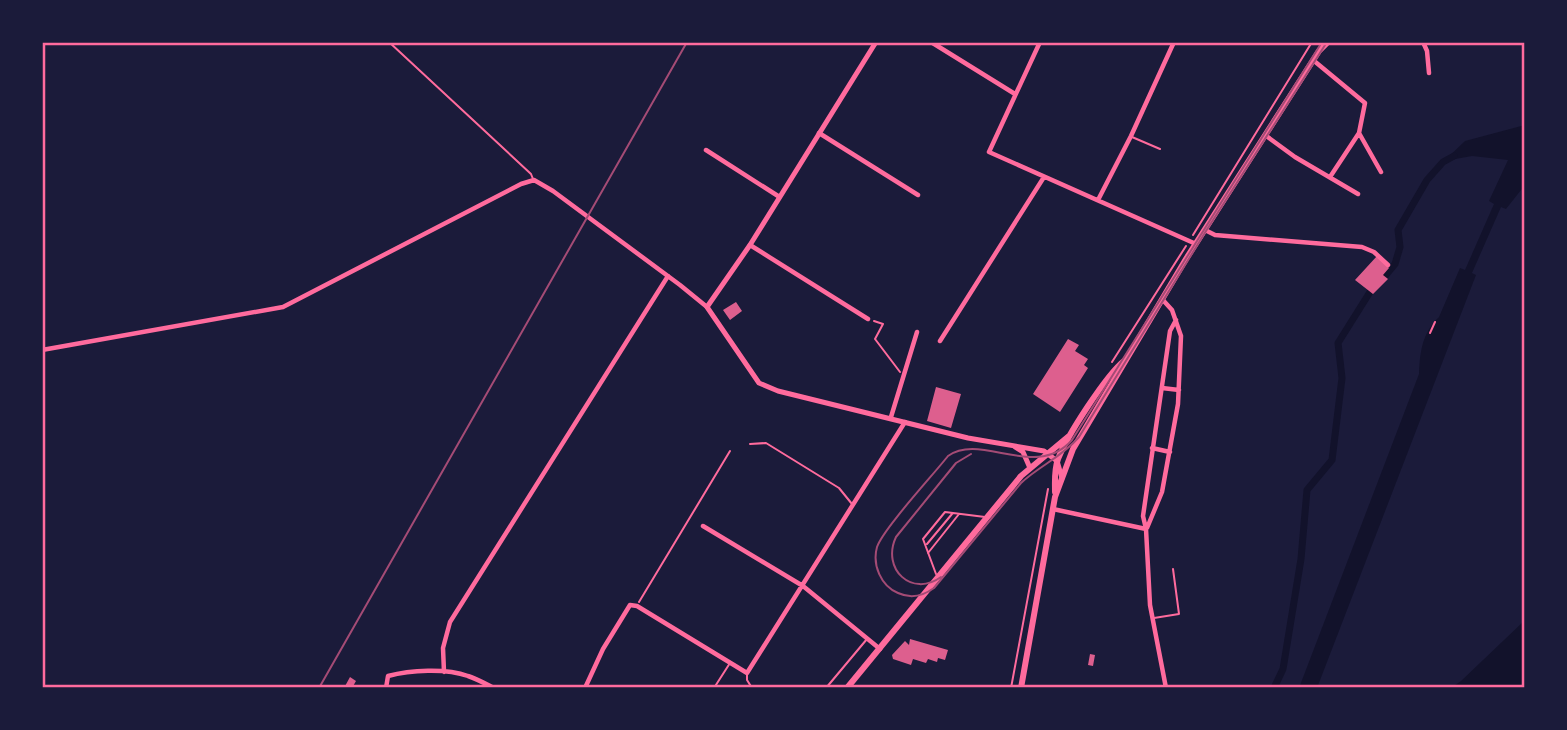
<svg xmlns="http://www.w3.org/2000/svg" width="1567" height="730" font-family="Lato,sans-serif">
  <rect width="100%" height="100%" fill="#1b1b3a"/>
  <path fill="#12122b" d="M1525,125V185L1506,209L1501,207L1472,273L1476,275L1317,688H1299L1419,374C1420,352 1422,333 1439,317L1460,268L1465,270L1494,204L1489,201L1508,160L1472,156L1444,161L1465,141Z
    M1525,620V688H1451L1461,681Z"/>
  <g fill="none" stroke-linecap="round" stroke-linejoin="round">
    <path stroke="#12122b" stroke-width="7" d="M1385,276L1395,264L1400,247L1398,230L1427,180L1443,162L1454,156
      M1274,688L1283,669L1301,559L1307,490L1332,460L1342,378L1338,343L1370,292"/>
  </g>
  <path fill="#dd5f8e" d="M1377,256L1389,268L1383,275L1388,279L1373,294L1355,280Z
    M736,302L742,311L730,320L723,310Z
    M1068,339L1079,345L1075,351L1088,359L1084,365L1088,368L1060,412L1033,394Z
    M936,387L961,394L951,428L927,421Z
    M910,639L948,650L945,660L938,658L937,662L928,659L926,663L913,659L911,665L893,659L892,655L905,641L909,645Z
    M1090,654L1095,655L1093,666L1088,665Z
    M350,677L356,681L352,688H344Z"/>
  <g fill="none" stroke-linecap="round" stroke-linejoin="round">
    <path stroke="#ff6b9d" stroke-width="2" d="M1193,235L1312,42
      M874,321L883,324L875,339L900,372
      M1430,333L1435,322
      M1112,362L1186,246
      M639,602L730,451
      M1011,688L1048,489"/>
    <path stroke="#ff6b9d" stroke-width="2" d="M389,42L531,174L533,179
      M1132,137L1160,149
      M750,444L766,443L839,488L852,504
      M927,544L952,514
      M928,553L959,514
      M936,574L923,539L945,512L985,517
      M1154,618L1179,614L1173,569
      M747,673V680L752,688
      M714,688L730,663
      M826,688L867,639"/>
    <path stroke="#ff6b9d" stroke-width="4.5" d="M931,42L1015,94
      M1040,42L989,152L1196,244
      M1423,42L1427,51L1429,73
      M1313,60L1365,103L1359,133L1330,177
      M819,133L918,195
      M1359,133L1381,172
      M1265,135L1295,157L1358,194
      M706,150L778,196
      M1098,200L1131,136L1174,42
      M1205,230L1215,235L1362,247L1374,252L1388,265
      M750,245L868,319
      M940,341L1044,177
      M42,350L283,307L521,184L534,180L553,191L680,285L707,307
      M1162,388L1179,390
      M891,417L917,332
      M1152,448L1170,452
      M1053,509L1146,529
      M703,526L803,586L880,649
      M1147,528L1162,492L1178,404L1181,336L1172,310L1162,299
      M444,672L443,648L450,622L668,276
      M386,688L388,676C410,670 446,668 468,676C477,679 486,684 494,688
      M585,688L603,649L630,605L637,606L747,673L905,422
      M1166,688L1150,605L1146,529L1143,516L1170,331L1176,320"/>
    <path stroke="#ff6b9d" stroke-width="5" d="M876,42L750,245L707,307L759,383L778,391L968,438L1044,451L1057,461L1062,478
      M1015,447L1023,452L1030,468"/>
    <path stroke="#ff6b9d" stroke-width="6" d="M1055,492C1055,481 1054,470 1058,459C1067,436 1106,375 1125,360
      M847,688L1021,476L1069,436
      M1021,688L1055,497L1073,449L1186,259L1319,51L1328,42"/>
    <path stroke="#a44b75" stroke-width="2" d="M1322,42L1072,440C1036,481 981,432 948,456C934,474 883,529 877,547C872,565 881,586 898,593C911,599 923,596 934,588L1021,483C1039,466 1062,457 1079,437L1206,231L1327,42
      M941,577C912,598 881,569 896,537L956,463L971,454"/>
    <path stroke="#a44b75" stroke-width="2" d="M319,688L687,42"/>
  </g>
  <rect width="1567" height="730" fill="none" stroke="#1b1b3a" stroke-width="88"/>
  <rect x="44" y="44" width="1479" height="642" fill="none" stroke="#ff6b9d" stroke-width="2.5"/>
</svg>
